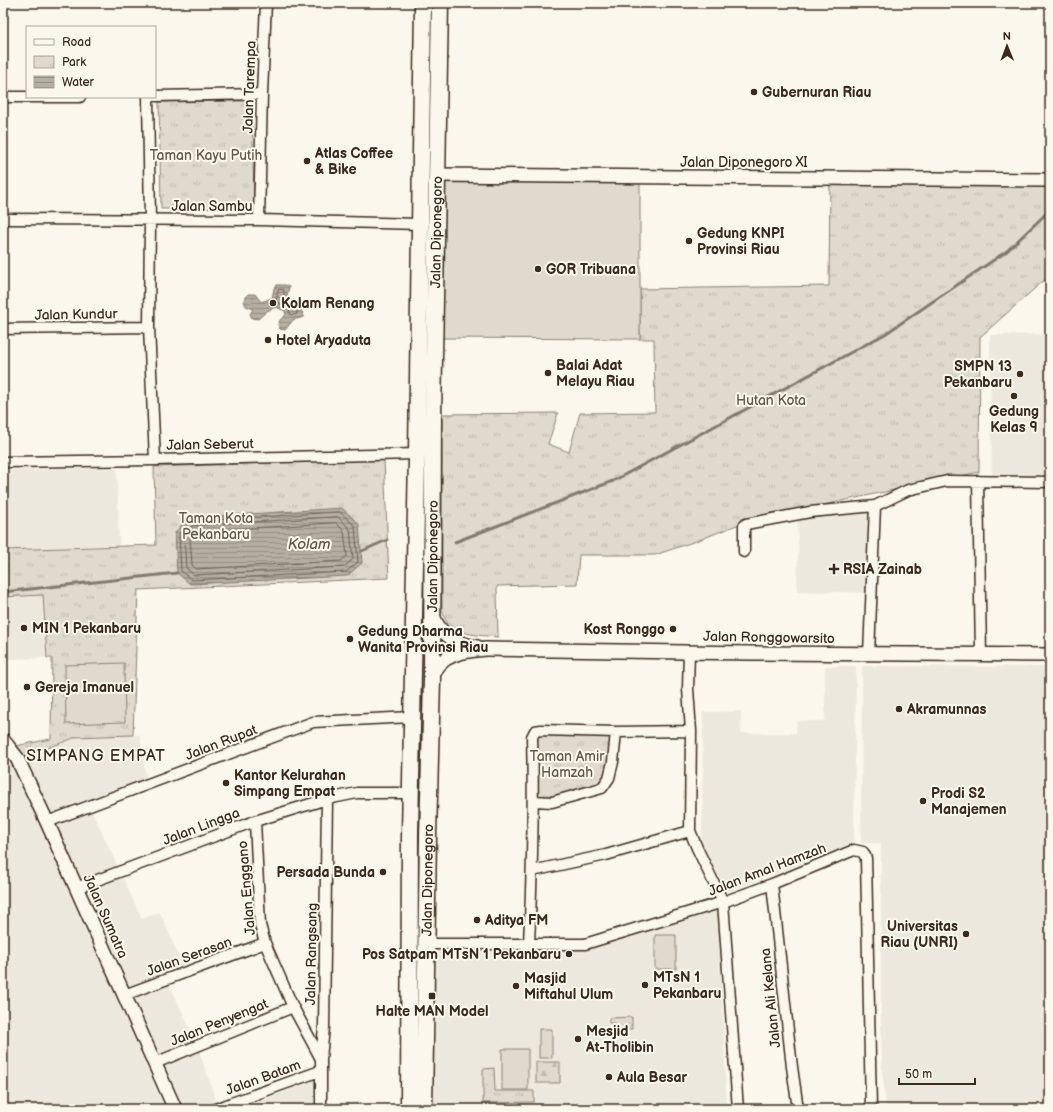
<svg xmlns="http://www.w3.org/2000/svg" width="1053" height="1112" font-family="'Balsamiq Sans',sans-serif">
  <defs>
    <pattern id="forest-firs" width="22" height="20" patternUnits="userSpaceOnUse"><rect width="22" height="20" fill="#dfd9ce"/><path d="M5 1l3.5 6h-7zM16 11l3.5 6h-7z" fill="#c0bab0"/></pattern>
    <pattern id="park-tufts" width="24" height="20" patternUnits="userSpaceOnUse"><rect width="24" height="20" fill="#dfd9ce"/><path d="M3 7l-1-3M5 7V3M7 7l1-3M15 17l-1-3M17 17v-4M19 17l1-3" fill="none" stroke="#c0bab0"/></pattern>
    <pattern id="water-rules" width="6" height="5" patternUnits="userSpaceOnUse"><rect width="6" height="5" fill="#b6aea2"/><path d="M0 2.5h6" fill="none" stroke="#958e83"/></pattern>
  </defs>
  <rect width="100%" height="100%" fill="#fbf7ec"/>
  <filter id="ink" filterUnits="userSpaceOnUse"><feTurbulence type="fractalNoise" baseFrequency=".025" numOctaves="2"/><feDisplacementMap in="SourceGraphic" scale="8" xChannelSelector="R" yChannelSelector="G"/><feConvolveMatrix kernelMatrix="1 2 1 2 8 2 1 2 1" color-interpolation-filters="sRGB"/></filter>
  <g filter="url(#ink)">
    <path fill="#ede8dd" d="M1050,334V478L992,477L990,335Z
      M117,468L119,546L3,550V470Z
      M871,510L870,593L797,591L798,547L797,517Z
      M43,595L47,658L11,659L3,660V597Z
      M825,666H856L854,843L727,892L702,844L703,712L741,711V733H796L797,721H825Z
      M862,666L1050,667V1109H886L882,1068L881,1026V843H861Z
      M140,735L147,784L48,822L18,760L76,737Z
      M3,741L174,1109H3Z
      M90,807L142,919L160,912L185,971L167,978L197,1045L219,1109H176L48,822Z
      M718,911L727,1109H433L434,953L437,949L593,948Z
      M317,1079V1102H359V1109H239Z"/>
    <path fill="url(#forest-firs)" stroke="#8d8276" d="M536,1062H560V1083H536Z"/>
    <path fill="url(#park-tufts)" stroke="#8d8276" d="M252,101L254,208L161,209L159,102Z
      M830,178L1050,180V275L980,337L979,472L747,521L699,540L655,555H579L577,584L497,586L498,637C481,635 459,636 447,622C445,619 444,614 442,611V414L558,413L548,444L569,452L580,413L655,412L654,339H640V289L829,286Z
      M384,459L389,578L138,590L133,735L76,737L18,760L10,747L51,739L52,658H47L43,595L3,597V550L156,545L154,467Z
      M535,731L616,732L602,788L534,801Z
      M632,1017V1029H615V1023H609V1018Z
      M494,1068L495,1091H534V1102L483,1103V1069Z"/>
    <path fill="#dfd9ce" stroke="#8d8276" d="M438,175L640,177V339L434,338Z
      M124,663L125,722L66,724L65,665Z
      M655,935H676V969H655Z
      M539,1029H552V1058H539Z
      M502,1049H528V1090H502Z"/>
    <path fill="url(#water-rules)" stroke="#85796d" d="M277,285H286L289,287L287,296L301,309L304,317L293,320L285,330L280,329L278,325L280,320L286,315L285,311L276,307L267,311L258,319L252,318L250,314L253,309L246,306L244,301L248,294H255L261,302L272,298L274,288Z
      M342,508L359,524L362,563L347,576L190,584L177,573L175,533L187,518Z"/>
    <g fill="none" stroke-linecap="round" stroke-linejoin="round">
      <path stroke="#6c5f53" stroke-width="1" d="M279,289L284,290V298L297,311V314L291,315L288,308L276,302Z
        M340,512L355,526L358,562L346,572L192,580L181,571L179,534L189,522Z
        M338,517L350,529L353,559L344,567L194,575L186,568L184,536L192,526Z
        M336,523L344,531L347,556L341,561L196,569L192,565L190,538L195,532Z"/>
      <path stroke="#85796d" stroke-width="3" d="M455,542L613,481L885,334L1007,251L1050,210
        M362,551L387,540
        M3,592L177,573"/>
      <g stroke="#3b2a1e" stroke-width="13">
        <path id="minor" d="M155,96L262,94
          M3,97H80
          M148,97L150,220L149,327L155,460
          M3,219L259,220L420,224
          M259,220L262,94L266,3
          M3,329L149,327
          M3,462L155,460L417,454
          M978,481L981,655
          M744,552V526L746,524L810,512L875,506L908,490L947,481L1050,482
          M689,652L688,689L691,731L690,831L697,848L723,902L738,1109
          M869,654L875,506
          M534,801L552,802L602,788L609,778L613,762L616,732
          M255,821L260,925L265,943L293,1007L321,1059
          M47,822L313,722L412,717
          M532,871L606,855L690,831
          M772,884L792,1067L798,1109
          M76,888L255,821L327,799L357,793H411
          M426,944H585L723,902L772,884L854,850L863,852L866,858L871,1109
          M529,944C532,875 534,806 532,737L535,731L541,730L616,732L691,731
          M124,995L265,943
          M155,1063L293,1007
          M215,1109L320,1071
          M321,1109V1059L324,1027L327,799"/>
      </g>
      <g stroke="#3b2a1e" stroke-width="16">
        <path id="tertiary" d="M438,175L1050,180
          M433,615C439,635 458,644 477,647
          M432,678C439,653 465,651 487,649L751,653L1050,655
          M3,740L17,758L47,822L175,1109"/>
      </g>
      <g stroke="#3b2a1e" stroke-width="19">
        <g id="primary">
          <path d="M409,1109L410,835L417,454L423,3"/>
          <path id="s1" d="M424,1109L428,836L432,679L433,418L440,3"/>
        </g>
      </g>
      <use href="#minor" stroke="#fbf7ec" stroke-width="10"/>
      <use href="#tertiary" stroke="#fbf7ec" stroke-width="13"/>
      <use href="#primary" stroke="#fbf7ec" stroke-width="16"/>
    </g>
  </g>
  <g fill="#3b2a1e" stroke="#fbf7ec" stroke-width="1.5">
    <circle cx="754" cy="92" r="4"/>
    <circle cx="307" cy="161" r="4"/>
    <circle cx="689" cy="241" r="4"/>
    <circle cx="538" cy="269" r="4"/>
    <circle cx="273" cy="303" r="4"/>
    <circle cx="268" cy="340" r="4"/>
    <circle cx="548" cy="373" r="4"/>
    <circle cx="1020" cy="374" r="4"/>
    <circle cx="1014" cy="396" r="4"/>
    <path d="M832 563h4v4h4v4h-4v4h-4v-4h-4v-4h4z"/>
    <circle cx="24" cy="628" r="4"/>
    <circle cx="673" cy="629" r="4"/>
    <circle cx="350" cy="639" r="4"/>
    <circle cx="27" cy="687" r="4"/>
    <circle cx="899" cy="709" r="4"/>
    <circle cx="226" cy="783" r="4"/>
    <circle cx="923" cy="801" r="4"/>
    <circle cx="383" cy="872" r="4"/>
    <circle cx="477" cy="920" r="4"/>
    <circle cx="966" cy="934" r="4"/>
    <circle cx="569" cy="954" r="4"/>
    <circle cx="645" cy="985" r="4"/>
    <circle cx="516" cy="986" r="4"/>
    <rect x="428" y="992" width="8" height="8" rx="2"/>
    <circle cx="578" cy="1039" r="4"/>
    <circle cx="609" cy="1077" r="4"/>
  </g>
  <g text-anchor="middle" stroke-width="4" stroke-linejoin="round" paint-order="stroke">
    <g font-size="14" fill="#3b2a1e" stroke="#fbf7ec">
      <text transform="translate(249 87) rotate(-88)" y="5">Jalan Tarempa</text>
      <text x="744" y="167">Jalan Diponegoro XI</text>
      <text x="212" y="211">Jalan Sambu</text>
      <text dy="5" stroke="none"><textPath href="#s1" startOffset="877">Jalan Diponegoro</textPath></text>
      <text transform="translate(76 314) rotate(-1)" y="5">Jalan Kundur</text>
      <text transform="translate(210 444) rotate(-1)" y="5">Jalan Seberut</text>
      <text dy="5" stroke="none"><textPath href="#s1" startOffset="553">Jalan Diponegoro</textPath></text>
      <text transform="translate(769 637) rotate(1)" y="5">Jalan Ronggowarsito</text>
      <text transform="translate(221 742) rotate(-21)" y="5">Jalan Rupat</text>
      <text transform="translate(201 826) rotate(-21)" y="5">Jalan Lingga</text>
      <text transform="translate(767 869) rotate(-21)" y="5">Jalan Amal Hamzah</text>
      <text dy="5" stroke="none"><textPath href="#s1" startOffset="229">Jalan Diponegoro</textPath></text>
      <text transform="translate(246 888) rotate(-95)" y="5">Jalan Enggano</text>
      <text transform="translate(106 916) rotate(66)" y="5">Jalan Sumatra</text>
      <text transform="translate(311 954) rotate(-89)" y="5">Jalan Rangsang</text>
      <text transform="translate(189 956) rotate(-20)" y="5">Jalan Serasan</text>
      <text transform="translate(770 998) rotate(-96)" y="5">Jalan Ali Kelana</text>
      <text transform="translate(219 1022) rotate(-22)" y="5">Jalan Penyengat</text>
      <text transform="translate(263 1077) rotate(-20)" y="5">Jalan Batam</text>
    </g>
    <g font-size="14" font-weight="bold" fill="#3b2a1e" stroke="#fbf7ec" text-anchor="start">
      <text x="762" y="97">Gubernuran Riau</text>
      <text x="315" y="158">Atlas Coffee<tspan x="315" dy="16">&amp; Bike</tspan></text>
      <text x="697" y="238">Gedung KNPI<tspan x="697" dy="16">Provinsi Riau</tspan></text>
      <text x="546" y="274">GOR Tribuana</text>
      <text x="281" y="308">Kolam Renang</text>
      <text x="276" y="345">Hotel Aryaduta</text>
      <text x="556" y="370">Balai Adat<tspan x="556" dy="16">Melayu Riau</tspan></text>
      <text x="1012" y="371" text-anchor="end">SMPN 13<tspan x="1012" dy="16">Pekanbaru</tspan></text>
      <text x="1014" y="416" text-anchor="middle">Gedung<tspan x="1014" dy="16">Kelas 9</tspan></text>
      <text x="843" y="574">RSIA Zainab</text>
      <text x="32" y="633">MIN 1 Pekanbaru</text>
      <text x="665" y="634" text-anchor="end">Kost Ronggo</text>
      <text x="358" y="636">Gedung Dharma<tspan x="358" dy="16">Wanita Provinsi Riau</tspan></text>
      <text x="35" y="692">Gereja Imanuel</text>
      <text x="907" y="714">Akramunnas</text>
      <text x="234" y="780">Kantor Kelurahan<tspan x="234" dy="16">Simpang Empat</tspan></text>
      <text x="931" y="798">Prodi S2<tspan x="931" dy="16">Manajemen</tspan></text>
      <text x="375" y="877" text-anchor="end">Persada Bunda</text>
      <text x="485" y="925">Aditya FM</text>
      <text x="958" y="931" text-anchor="end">Universitas<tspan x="958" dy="16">Riau (UNRI)</tspan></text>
      <text x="561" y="959" text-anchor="end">Pos Satpam MTsN 1 Pekanbaru</text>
      <text x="653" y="982">MTsN 1<tspan x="653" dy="16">Pekanbaru</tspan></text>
      <text x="524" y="983">Masjid<tspan x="524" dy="16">Miftahul Ulum</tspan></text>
      <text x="432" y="1016" text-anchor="middle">Halte MAN Model</text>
      <text x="586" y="1036">Mesjid<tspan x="586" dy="16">At-Tholibin</tspan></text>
      <text x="617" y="1082">Aula Besar</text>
    </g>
    <g font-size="14" fill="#64564a" stroke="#fbf7ec">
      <text x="206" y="160">Taman Kayu Putih</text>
      <text x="771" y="405">Hutan Kota</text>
      <text x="216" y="523">Taman Kota<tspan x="216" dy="16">Pekanbaru</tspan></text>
      <text x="567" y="761">Taman Amir<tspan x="567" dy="16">Hamzah</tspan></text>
    </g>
    <g font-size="15" font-style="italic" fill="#605246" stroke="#fbf7ec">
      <text x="309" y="549">Kolam</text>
    </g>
    <g font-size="16" letter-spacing="1" fill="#3b2a1e" stroke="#fbf7ec">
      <text x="96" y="761">SIMPANG EMPAT</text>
    </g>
  </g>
  <rect width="1053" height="1112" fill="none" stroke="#fbf7ec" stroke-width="16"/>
  <rect x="8" y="8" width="1037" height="1096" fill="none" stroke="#3b2a1e" stroke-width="1.5" filter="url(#ink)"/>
  <rect x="26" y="26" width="130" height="72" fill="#fbf7ec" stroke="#aea59a"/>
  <rect x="34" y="39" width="20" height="6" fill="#fbf7ec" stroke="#aea59a"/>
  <text x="62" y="46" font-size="12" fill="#3b2a1e">Road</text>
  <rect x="34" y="56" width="20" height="12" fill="url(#park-tufts)" stroke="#aea59a"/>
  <text x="62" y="66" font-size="12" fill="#3b2a1e">Park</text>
  <rect x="34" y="76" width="20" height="12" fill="url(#water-rules)" stroke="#aea59a"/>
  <text x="62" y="86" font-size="12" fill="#3b2a1e">Water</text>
  <g transform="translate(1007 46) rotate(359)" stroke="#fbf7ec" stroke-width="3" paint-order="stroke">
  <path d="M0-3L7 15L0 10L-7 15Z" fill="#3b2a1e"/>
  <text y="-6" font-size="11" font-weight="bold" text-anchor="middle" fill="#3b2a1e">N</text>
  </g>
  <path d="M899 1078v6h76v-6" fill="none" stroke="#3b2a1e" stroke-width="2"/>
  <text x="905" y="1078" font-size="12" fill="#3b2a1e" stroke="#fbf7ec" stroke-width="3" paint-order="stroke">50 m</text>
</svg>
